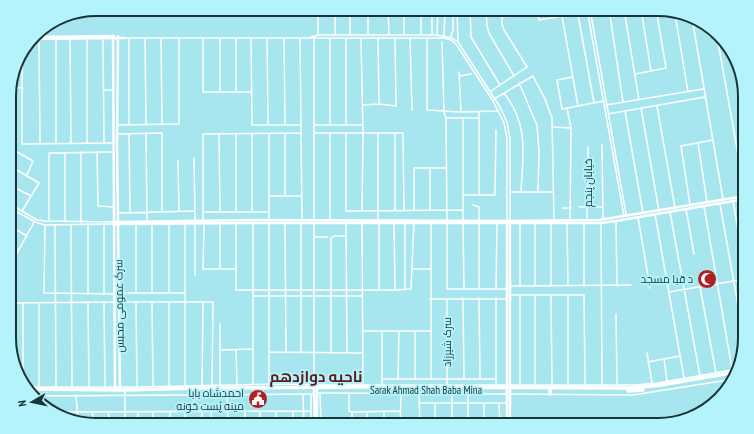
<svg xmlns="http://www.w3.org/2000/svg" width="754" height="434" font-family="'PT Sans Narrow',Cairo,sans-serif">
  <rect width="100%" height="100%" fill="#a7e6ee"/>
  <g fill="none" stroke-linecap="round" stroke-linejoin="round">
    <path stroke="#fff" stroke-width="1.5" d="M318,9V35
      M335,9V35
      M350,9V35
      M388,9L389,35
      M457,9L458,42
      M470,9L471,37L500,85
      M486,9L487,26L489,33L514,76
      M521,9L522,15
      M577,9L594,103
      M587,9L624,216
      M590,9L626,214
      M609,9L623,102
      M624,9L639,100
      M641,9L651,71
      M537,13L539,20L562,16
      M557,13L562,16L578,106
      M675,14L688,92
      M502,17L555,9L557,13L577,9
      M692,18L723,199
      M368,35V9
      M404,35V9
      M421,35V9
      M432,35V9
      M437,35L438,9
      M444,36L445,9
      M451,36L453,30V9
      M717,36L745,194
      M311,37L318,35H437L452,38L458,42L500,107L507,122L510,138V221
      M125,38H444L451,40L456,44L493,101L504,123L507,138V221
      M129,38V125
      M145,38L146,125
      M203,38V92H252
      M220,38V92
      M251,38L252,125H301
      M267,38L268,125
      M284,38L285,125
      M300,38L302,220
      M314,38V220
      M378,38L379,104
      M410,38L412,110
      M427,38V110L461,112L497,111
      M39,39L40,143
      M56,39V143
      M70,39L71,143
      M87,39V143
      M103,39L104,143
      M161,39L162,125
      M361,39L363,133L362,211
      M442,42L444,112L446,118L447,220
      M22,52V144L114,143
      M459,72L461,112
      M635,74L666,68L656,9
      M460,76L471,74
      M573,77L557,80L562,109L604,101
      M742,80L745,97
      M519,83L537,125L539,151L538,192
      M10,87L23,88
      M104,90H114
      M491,91L527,67L504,30L502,24V9
      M236,92V38
      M504,93C529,125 523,154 521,192
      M494,99L533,76L545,99L552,118L554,220
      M362,105L379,104L396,106L395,38
      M606,105L703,89
      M657,106L675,208
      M567,108L571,128L570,219
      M641,108L659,211
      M625,111L643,213
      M479,112V195
      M608,114L705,97
      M446,118H479
      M463,118V220
      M117,125L179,124V38
      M314,125H362
      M330,125V38
      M346,125V39
      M553,127L571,128
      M314,133H403L404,211
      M346,133V211L463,210
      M378,133V220
      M395,133V211
      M118,134L162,133V211
      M129,134L130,212
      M146,134L147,221
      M219,134L220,212
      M236,134V212
      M698,143L707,202
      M602,145L603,220
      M10,148L33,161L27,175
      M81,152V223
      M97,152L98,206L114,207
      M65,154V222
      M194,158L195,221
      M178,161L179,211
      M10,166L39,183L22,211
      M10,185L31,196
      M510,192H554
      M463,195H495L496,130
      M269,196H301
      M285,196V134
      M733,201L745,270
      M10,204L37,220L45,221L115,222
      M720,204L745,344
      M473,205L479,207V221
      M690,205L681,146L713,140
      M704,206L732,369
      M579,207H588
      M591,207H603
      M10,208L35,222L45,225L114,224
      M562,208H571
      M686,209L694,254
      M414,210V168H446
      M430,210V168
      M203,212H269
      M252,212V134
      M670,212L700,376
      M118,213L195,211
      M655,214L684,378
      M638,217L650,288
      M203,220V134L301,133
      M269,220V134
      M330,220V133
      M587,220L588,147
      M49,221V153L114,152
      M616,222L617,286
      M185,223V385
      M195,223V275
      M220,223V269
      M253,223V385
      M285,223L286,352
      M314,223V385
      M346,223L347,353
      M362,223L363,386
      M379,223V289
      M394,223L395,289
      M447,223V289H507
      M463,223L464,289
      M479,223V289
      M535,223V286
      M551,223V286
      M567,223L568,286
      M601,223L602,385
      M88,224V294
      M169,224V293
      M204,224L203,269H236
      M236,224V290H395L411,289L414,223
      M269,224V384
      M405,224V290
      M584,224V286
      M45,225L44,293L114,294
      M55,225L56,387
      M71,225L72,387
      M10,226L27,236
      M314,237H328
      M10,245L18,250
      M10,266L34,222
      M413,269H431
      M511,286H520V223
      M520,286L631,285
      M700,287L716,373
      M496,289L497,223
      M669,292L745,279
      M119,293H185
      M136,293V224
      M152,293V224
      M104,294V224
      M509,295H584L585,385
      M535,295V385
      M551,295L552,384
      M568,295V385
      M253,296H362
      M463,298L464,379
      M479,298L480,378
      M496,298V385
      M430,299H507
      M447,299V385
      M119,302H213L212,385
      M152,302L153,387
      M169,302V386
      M10,303L114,302
      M23,303V385
      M88,303L89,387
      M104,303L105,387
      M136,303L137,387
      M616,314L617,385
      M362,331H431
      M382,331V385
      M220,350L253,349
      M236,350L237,385
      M269,352L362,353
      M301,353V223
      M331,353V238L334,236H346
      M647,353L652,383
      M664,359L667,381
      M648,362L680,356
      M382,379H496
      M398,379L399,331
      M415,379V331
      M431,379V223
      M220,385V324
      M510,385H634L658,383L737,369
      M520,385V295
      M202,386L203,302
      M25,387H137L280,384L324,385H506
      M39,387V303
      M318,393L506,394
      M320,393L321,425
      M227,394L228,425
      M311,394V425
      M349,394V411L352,412V425
      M419,394L420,424L452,423
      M510,394L633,395L734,379
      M76,395L78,420
      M303,395L304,425
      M34,396L314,394
      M419,403H507
      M484,403V425
      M499,403L500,425
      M51,412L311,411
      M92,412L95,425
      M108,412L111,425
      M153,412V425
      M170,412V425
      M202,412V425
      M211,412L212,425
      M245,412V425
      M260,412V425
      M276,412V425
      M293,412V425
      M352,412L400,411
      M367,412V425
      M384,412V425
      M185,413V425
      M435,423V403
      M125,425V391
      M138,425V412
      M400,425L401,395
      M452,425V395
      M468,425V395"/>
    <path stroke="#fff" stroke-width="2.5" d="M113,36L115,390
      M118,36L117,143L120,390
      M34,37L114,36
      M32,39L124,38
      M115,222L256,220L510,221L599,220L745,196
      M507,223V425
      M115,224L256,223H601L616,221L745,199
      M510,224V425
      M314,388L315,425
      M317,388V425"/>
    <path stroke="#fff" stroke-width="3.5" d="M27,389L125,390L201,388L363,387L630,388L661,385L736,372
      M628,391L643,390
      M550,394V390"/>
  </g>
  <defs>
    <g id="mosque-disc" transform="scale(1)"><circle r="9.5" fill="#b12122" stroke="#b4f3fc"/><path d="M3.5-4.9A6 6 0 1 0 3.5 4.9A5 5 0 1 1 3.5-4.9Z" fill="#fff"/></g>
    <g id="civic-disc" transform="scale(1)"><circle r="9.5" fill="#b12122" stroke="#b4f3fc"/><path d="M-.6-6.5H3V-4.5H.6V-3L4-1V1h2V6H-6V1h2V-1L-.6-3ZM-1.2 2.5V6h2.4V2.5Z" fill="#fff"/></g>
  </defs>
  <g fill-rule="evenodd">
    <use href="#mosque-disc" x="707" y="279"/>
    <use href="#civic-disc" x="258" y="399"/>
  </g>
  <g text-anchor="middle" stroke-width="3.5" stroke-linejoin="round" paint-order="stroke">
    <g font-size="11" fill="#1a3437" stroke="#b4f3fc">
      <text transform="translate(588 183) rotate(-90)" y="4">خیابان پنجم</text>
      <text transform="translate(119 306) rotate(-91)" y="4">سرک عمومی محبس</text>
      <text transform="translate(447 342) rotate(-90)" y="4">سرک شیرزاد</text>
      <text x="426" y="394">Sarak Ahmad Shah Baba Mina</text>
    </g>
    <g font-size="11" fill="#1a3437" stroke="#b4f3fc" text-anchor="end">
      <text x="693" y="283">د قبا مسجد</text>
      <text x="244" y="397">احمدشاه بابا<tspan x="244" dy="13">مینه پُست خونه</tspan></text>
    </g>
    <g font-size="15" font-weight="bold" fill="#5f1a18" stroke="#b4f3fc">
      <text x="316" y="382">ناحیه دوازدهم</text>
    </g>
  </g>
  <path d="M0 0H754V434H0ZM96 16H658A80 80 0 0 1 738 96V338A80 80 0 0 1 658 418H96A80 80 0 0 1 16 338V96A80 80 0 0 1 96 16Z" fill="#b4f3fc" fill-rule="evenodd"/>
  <path fill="none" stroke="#1a3437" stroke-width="2" d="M96 16H658A80 80 0 0 1 738 96V338A80 80 0 0 1 658 418H96A80 80 0 0 1 16 338V96A80 80 0 0 1 96 16Z"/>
  <g transform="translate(32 402) rotate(261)" stroke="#b4f3fc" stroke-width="3" paint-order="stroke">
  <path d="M0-3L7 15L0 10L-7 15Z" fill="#1a3437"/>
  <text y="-6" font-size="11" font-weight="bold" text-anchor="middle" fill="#1a3437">N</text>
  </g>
</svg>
